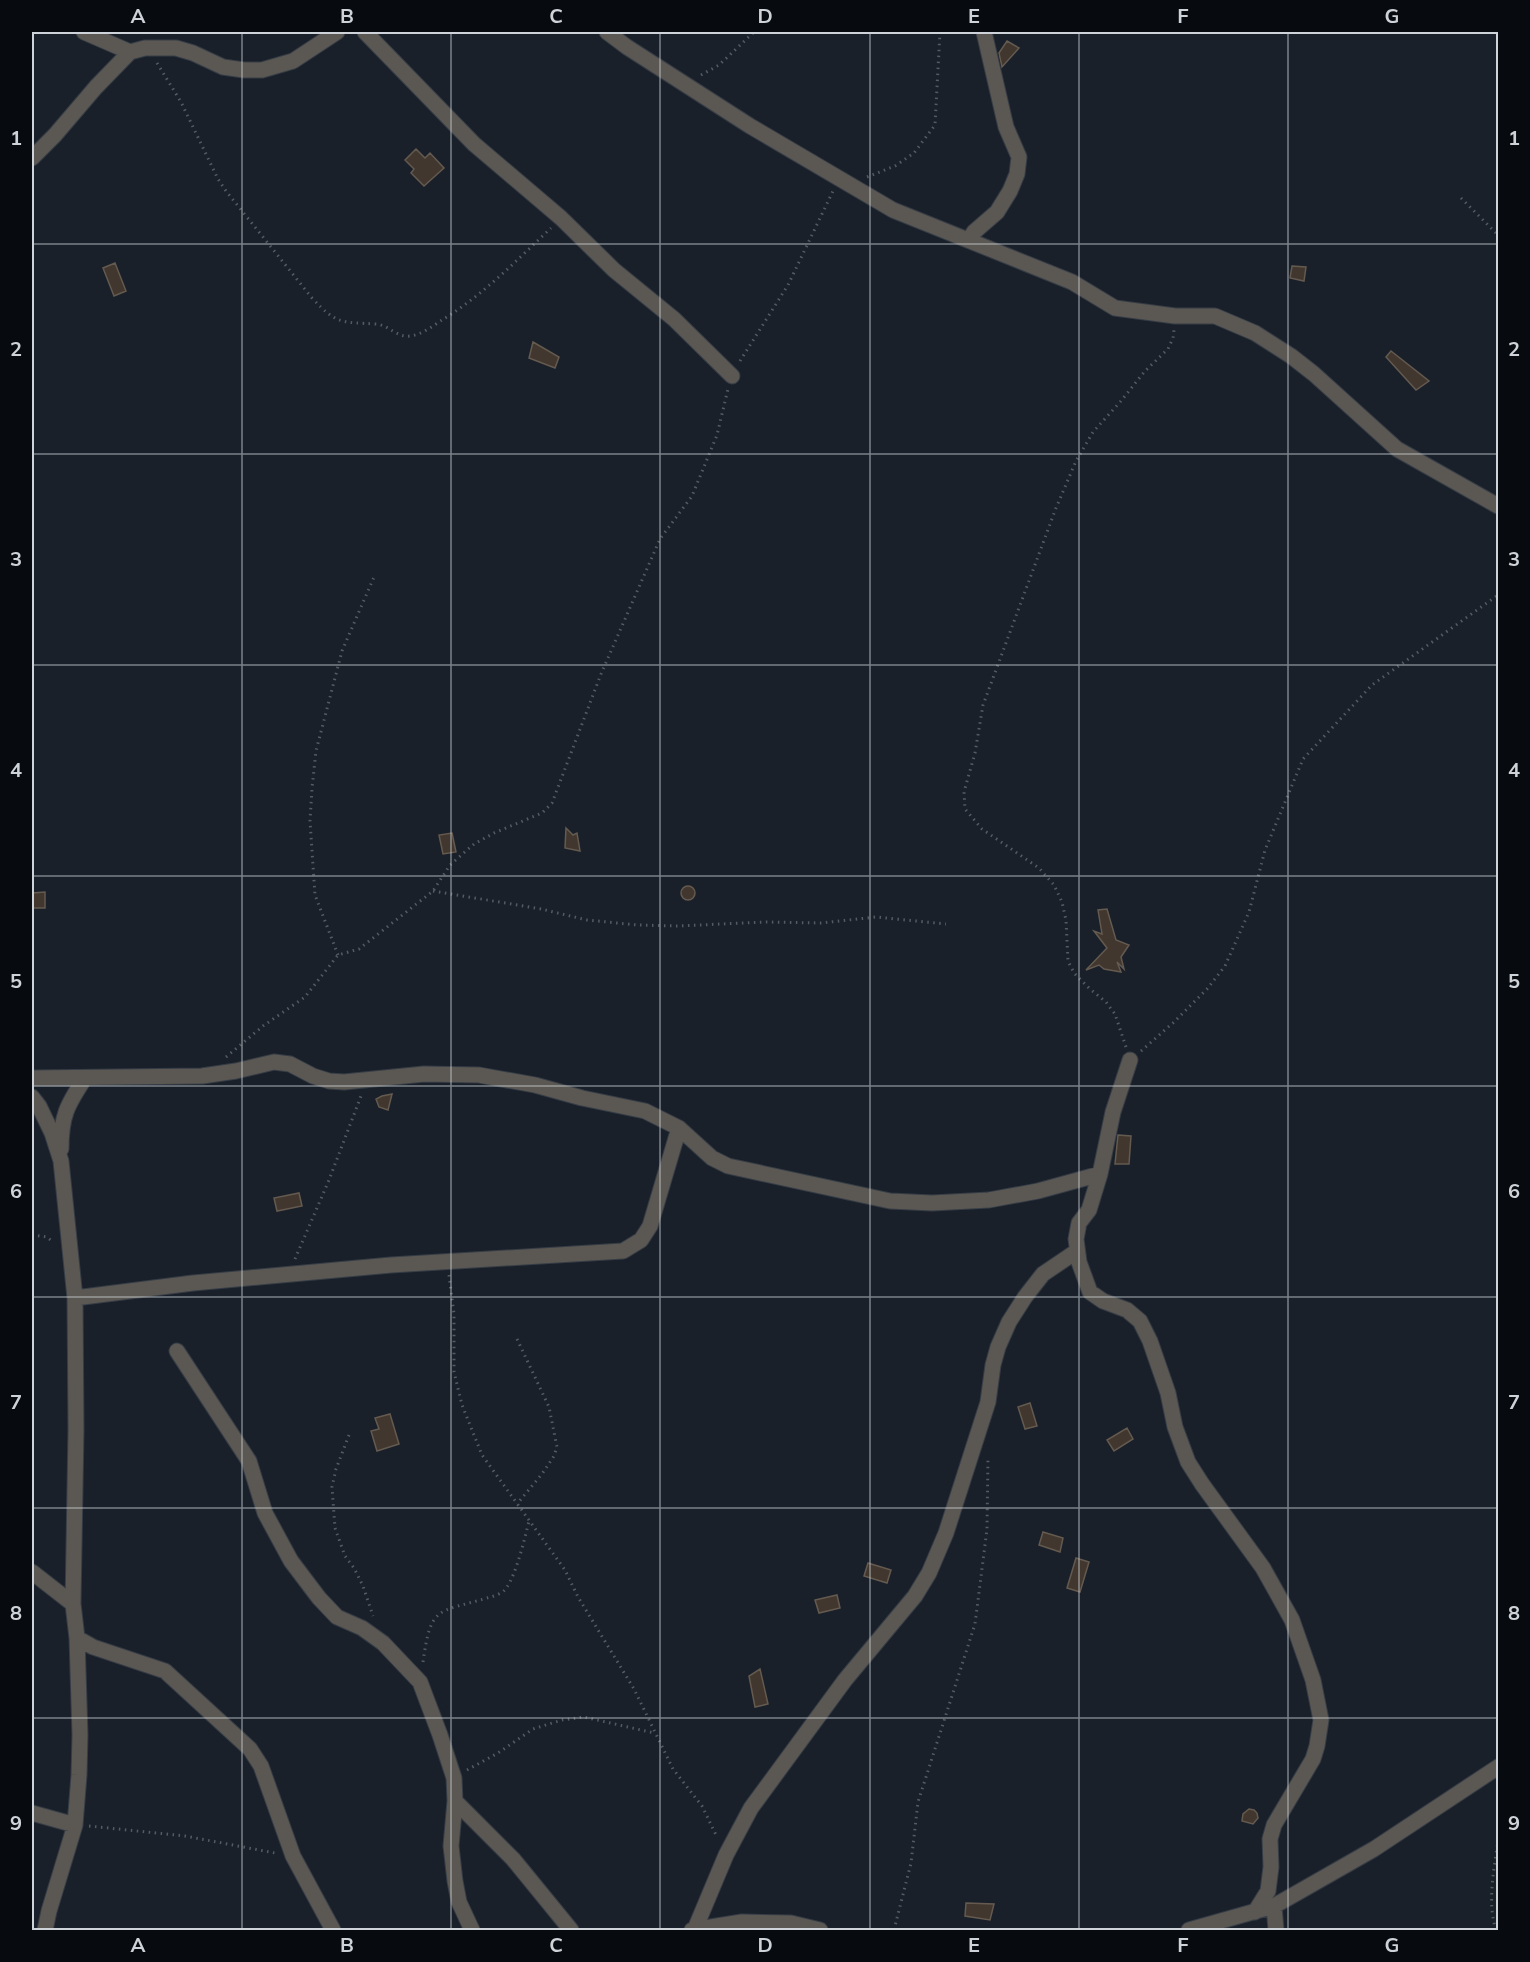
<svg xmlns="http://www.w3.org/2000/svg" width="1530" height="1962" font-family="Mulish,sans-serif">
  <rect width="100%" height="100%" fill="#19202a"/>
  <path fill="#41372e" stroke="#645a50" stroke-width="1.5" d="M1007,41L1019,48L1002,67L999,53Z
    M416,149L425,158L430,153L444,168L424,186L411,173L414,169L405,160Z
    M115,263L126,291L114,296L103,268Z
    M1292,266L1306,267L1304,281L1290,278Z
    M533,342L559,357L555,368L529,358Z
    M1391,351L1429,381L1416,390L1386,357Z
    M566,828L573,835L577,833L580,851L565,848Z
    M452,833L456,852L443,854L439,835Z
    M681 893a7 7 0 1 1 14 0a7 7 0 1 1-14 0Z
    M45,892V908H32V893Z
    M1107,909L1116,940L1129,945L1121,957L1124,969L1117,962L1121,972L1104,969L1099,965L1086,970L1107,948L1094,931L1102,934L1098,910Z
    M392,1094L388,1110L379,1107L376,1099L382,1096Z
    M1118,1135L1131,1136L1129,1164H1115Z
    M299,1193L302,1206L277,1211L274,1198Z
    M1030,1403L1037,1426L1025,1429L1018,1407Z
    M390,1414L399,1444L377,1451L371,1431L379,1429L375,1418Z
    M1127,1428L1133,1439L1114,1451L1107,1440Z
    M1043,1532L1063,1538L1060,1552L1039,1545Z
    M1076,1558L1089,1562L1080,1592L1067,1588Z
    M868,1563L891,1570L887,1583L864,1576Z
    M837,1595L840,1608L819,1613L815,1600Z
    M760,1669L768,1704L755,1707L749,1676Z
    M1249,1809L1254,1810L1257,1813L1258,1818L1253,1824L1242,1821L1243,1814Z
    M966,1903L994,1904L990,1920L965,1916Z"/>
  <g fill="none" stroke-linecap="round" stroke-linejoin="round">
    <g stroke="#363d46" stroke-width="17">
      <path id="minor" d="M84,32L130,52
        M365,32L474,144L561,218L614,270L674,319L732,376
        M607,32L627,47L750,126L893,210L1072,282L1115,308L1175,316H1215L1255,333L1291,356L1314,374L1397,449L1498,506
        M32,158L55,135L96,87L130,52L145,48H176L193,53L223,67L244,70H262L293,61L337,32
        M969,240L974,232L997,212L1010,191L1017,174L1019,157L1006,127L984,32
        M1130,1060L1113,1112L1100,1174L1089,1210L1079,1223L1076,1239L1079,1262L1090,1292L1103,1301L1127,1310L1140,1321L1150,1341L1168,1393L1175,1427L1188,1462L1202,1484L1263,1568L1292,1620L1313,1680L1321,1720L1317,1746L1313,1759L1274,1825L1270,1839L1271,1867L1268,1891L1255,1912
        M32,1078L202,1076L236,1071L274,1062L290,1064L313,1076L329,1081L344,1082L424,1074L479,1075L535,1085L582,1098L645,1111L679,1128L712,1158L728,1166L890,1201L932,1203L989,1200L1038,1191L1100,1174
        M32,1097L39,1106L52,1133L61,1161L75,1298L76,1430L73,1604L77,1638L80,1735L79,1775L75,1825L49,1911L45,1930
        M61,1149C61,1116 67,1105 85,1078
        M75,1298L193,1283L391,1265L623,1251L641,1240L650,1226L679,1128
        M177,1351L249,1461L265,1513L291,1561L319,1598L337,1617L362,1628L383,1643L420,1682L440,1735L454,1778L455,1801L451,1846L455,1881L459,1902L472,1930
        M32,1572L73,1604
        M77,1638L93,1647L165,1671L250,1749L261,1766L293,1856L333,1930
        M455,1801L513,1859L571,1930
        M32,1813L75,1825
        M1274,1906L1276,1930
        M695,1929L726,1855L751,1808L845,1680L915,1596L929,1573L946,1533L988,1402L993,1365L998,1347L1009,1322L1025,1297L1043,1274L1077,1251
        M692,1930L742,1922L791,1923L820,1930
        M1189,1930L1274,1906L1374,1849L1498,1767"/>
    </g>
    <path stroke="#545b63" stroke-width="3" stroke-dasharray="1.5 4.5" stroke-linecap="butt" d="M157,63L181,102L218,179L226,191L312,298C337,325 342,322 376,324C389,325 397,338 410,336C421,335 433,326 442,320C483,295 516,261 551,228
      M701,75L719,65L754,32
      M867,177L895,166L914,153L935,125L940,32
      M1461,198L1498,235
      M740,361L788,285L833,191
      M433,891L541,909L587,920L637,925L677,926L766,922L821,923L876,917L946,924
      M338,955L315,895L310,821L312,788L316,751L342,651L374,577
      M1126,1047L1115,1014L1106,1002L1090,989L1074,973L1068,961L1066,920L1062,902L1054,885L1039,868L982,829L965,809L964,792L975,753L983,705L1056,508L1076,461L1093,432L1121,401L1145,371L1168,349L1173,338L1174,330
      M1141,1051L1174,1022L1207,989L1225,966L1249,912L1265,850L1303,759L1372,685L1498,595
      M226,1057L263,1026L305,997L338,955L359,949L433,891L450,865L474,844L494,833L542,813L552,803L601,674L660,539L692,496L717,435L728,389
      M32,1235L47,1237L53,1242
      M295,1259L329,1180L361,1096
      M449,1275L454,1314V1372L462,1405L482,1455L565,1570L578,1597L634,1689L673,1769L702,1806L717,1837
      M517,1339L549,1407L557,1447L554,1456L542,1474L517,1504
      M349,1435L336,1469L332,1487L335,1528L345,1556L354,1568L363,1586L373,1616
      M423,1662C431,1605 437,1613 487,1598C494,1596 503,1594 507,1587C516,1574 525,1538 529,1521
      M467,1770L498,1753L533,1729L562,1720L584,1717L654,1733
      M89,1826L185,1836L275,1853
      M894,1930L911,1863L918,1802L975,1624L987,1529L988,1458
      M1496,1930C1487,1903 1494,1869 1498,1841"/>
    <use href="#minor" stroke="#5b5853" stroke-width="15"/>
  </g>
  <path fill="none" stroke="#ced3d9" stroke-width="1.5" stroke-opacity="0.55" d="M242,32V1930M451,32V1930M660,32V1930M870,32V1930M1079,32V1930M1288,32V1930M32,244H1498M32,454H1498M32,665H1498M32,876H1498M32,1086H1498M32,1297H1498M32,1508H1498M32,1718H1498"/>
  <rect width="1530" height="1962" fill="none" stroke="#070a0e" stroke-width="66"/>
  <rect x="33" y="33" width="1464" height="1896" fill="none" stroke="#ced3d9" stroke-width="2"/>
  <g font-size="20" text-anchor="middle" font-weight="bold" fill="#ced3d9">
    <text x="138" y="23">A</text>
    <text x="347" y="23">B</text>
    <text x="556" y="23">C</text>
    <text x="765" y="23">D</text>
    <text x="974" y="23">E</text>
    <text x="1183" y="23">F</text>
    <text x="1392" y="23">G</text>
    <text x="16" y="145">1</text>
    <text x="1514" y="145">1</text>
    <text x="16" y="356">2</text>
    <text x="1514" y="356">2</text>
    <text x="16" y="566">3</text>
    <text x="1514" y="566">3</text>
    <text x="16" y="777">4</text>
    <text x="1514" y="777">4</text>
    <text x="16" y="988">5</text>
    <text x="1514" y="988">5</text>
    <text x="16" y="1198">6</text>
    <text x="1514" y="1198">6</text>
    <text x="16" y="1409">7</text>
    <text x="1514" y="1409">7</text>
    <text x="16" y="1620">8</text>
    <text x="1514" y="1620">8</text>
    <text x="16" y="1830">9</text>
    <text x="1514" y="1830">9</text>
    <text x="138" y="1952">A</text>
    <text x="347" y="1952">B</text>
    <text x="556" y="1952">C</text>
    <text x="765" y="1952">D</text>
    <text x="974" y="1952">E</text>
    <text x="1183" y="1952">F</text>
    <text x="1392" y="1952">G</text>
  </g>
</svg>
